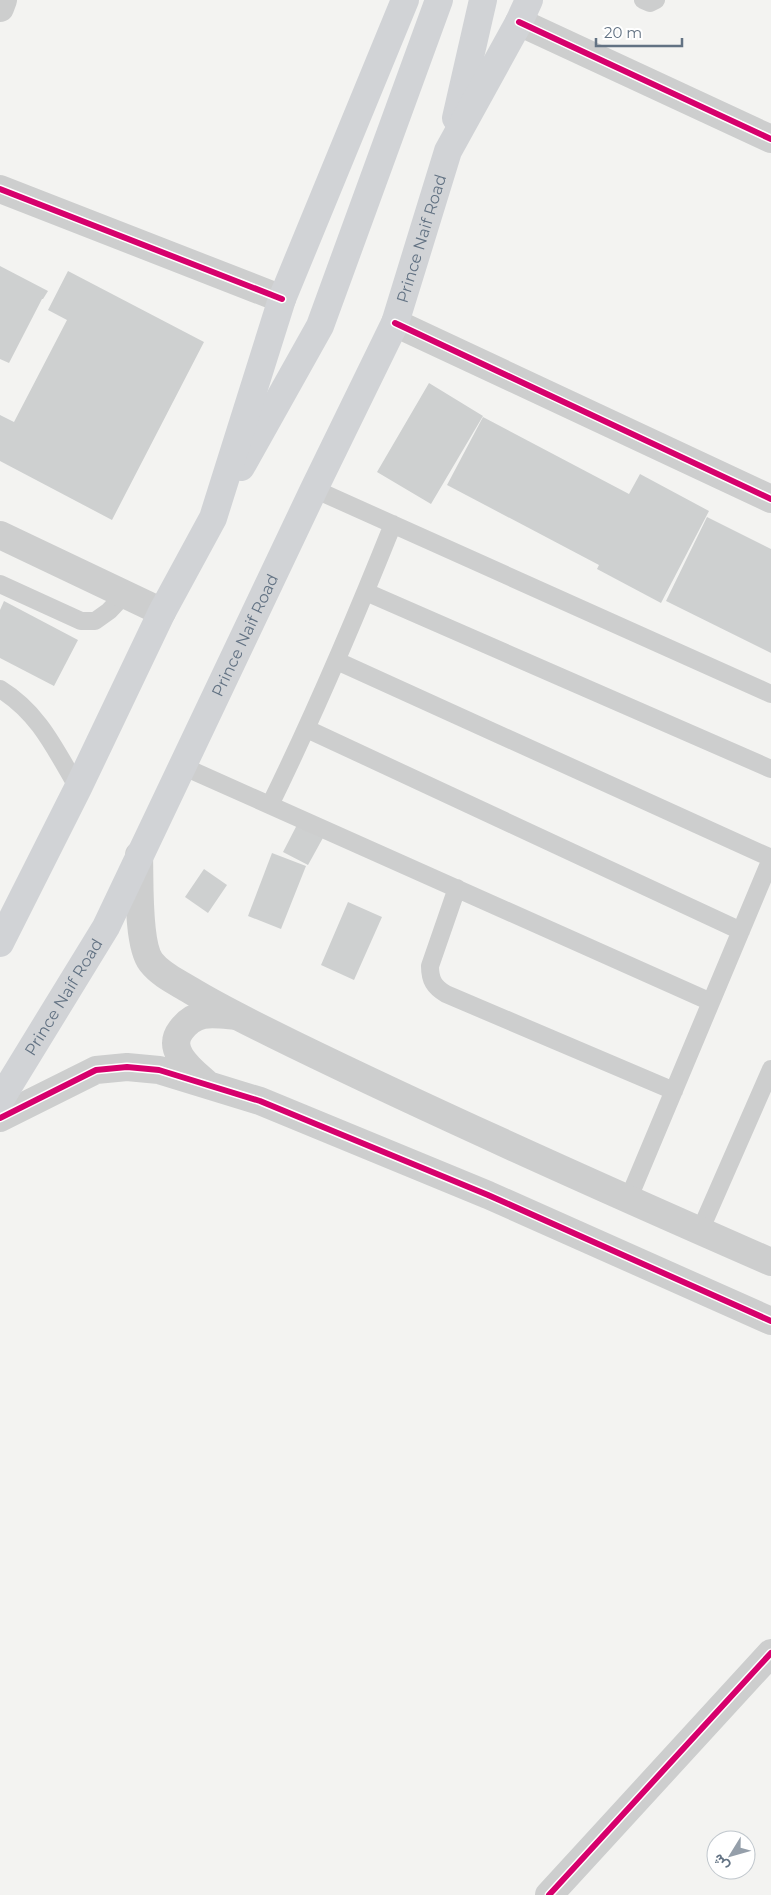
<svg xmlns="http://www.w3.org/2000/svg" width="771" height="1895" font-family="Montserrat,Vazirmatn,sans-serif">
  <rect width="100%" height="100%" fill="#f3f3f1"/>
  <path fill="#ced0d0" d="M0,266L48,291L43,299H42L9,363L0,359Z
    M68,271L204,342L112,520L0,461V415L14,422L67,320L48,310Z
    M429,383L483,416L431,504L377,472Z
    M483,417L629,494L640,474L709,511L661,603L597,569L599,565L447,485Z
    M707,517L771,549V653L666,601Z
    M4,601L78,640L54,686L0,658V610Z
    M299,821L324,836L308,865L283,852Z
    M272,853L306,866L281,929L248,916Z
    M204,869L227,885L208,913L185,897Z
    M348,902L382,917L354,980L321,965Z"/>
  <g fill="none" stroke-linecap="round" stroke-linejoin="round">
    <path stroke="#cdcece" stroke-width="18" d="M643,0L650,3L656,0
      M314,489L771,694
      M0,584L81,621H95L109,611L125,594
      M366,592L771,769
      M337,661L771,858
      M0,689C39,713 55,749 78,788
      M307,729L741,931
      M182,766L711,1002
      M270,805C315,713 355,619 393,524
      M457,888L430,966C430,980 434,987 446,994L674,1091
      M628,1200L771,859
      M700,1231L771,1069"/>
    <path stroke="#cdcece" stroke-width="28" d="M0,8L3,0
      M519,22L771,139
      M395,323L771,499
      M0,535L162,612
      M139,855C140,879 137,944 151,962C161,975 177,982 190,990C223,1010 258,1027 293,1044C451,1121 611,1192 771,1262
      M207,1084C193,1071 165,1051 181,1030C187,1022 193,1017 203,1015C213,1013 225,1015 235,1016
      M0,1118L96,1070L127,1067L159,1070L260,1101L488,1195L771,1321
      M549,1895L771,1653"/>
    <path stroke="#cdcece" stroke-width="28" d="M0,189L282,299"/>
    <g stroke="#d1d3d6" stroke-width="28">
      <path d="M456,118L483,0"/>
      <path d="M241,467L320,326L439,0"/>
      <path d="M0,943L78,788L162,612L213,518L282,299L405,0"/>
      <path id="s1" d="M0,1100L106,927L314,489L395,323L448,151L519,22L529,0"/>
    </g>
    <g stroke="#fff" stroke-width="9">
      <path id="cycleway" d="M519,22L771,139
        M0,189L282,299
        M395,323L771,499
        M0,1118L96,1070L127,1067L159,1070L260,1101L488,1195L771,1321
        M549,1895L771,1653"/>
    </g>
    <use href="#cycleway" stroke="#d6006c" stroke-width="6"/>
  </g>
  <g text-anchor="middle" stroke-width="5" stroke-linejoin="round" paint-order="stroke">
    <g font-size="16" fill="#627283" stroke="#fff">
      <text dy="6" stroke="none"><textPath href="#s1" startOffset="961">Prince Naif Road</textPath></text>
      <text dy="6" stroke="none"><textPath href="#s1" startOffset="526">Prince Naif Road</textPath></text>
      <text dy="6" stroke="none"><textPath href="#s1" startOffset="121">Prince Naif Road</textPath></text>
    </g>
  </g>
  <g transform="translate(731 1855) rotate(233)"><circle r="24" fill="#ffffff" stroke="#c0c7cd"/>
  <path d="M0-4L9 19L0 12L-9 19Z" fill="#959faa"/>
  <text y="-8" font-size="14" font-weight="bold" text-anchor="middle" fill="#627283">ش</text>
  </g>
  <path d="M596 38v8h86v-8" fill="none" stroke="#627283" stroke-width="2.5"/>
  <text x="604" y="38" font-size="15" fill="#627283" stroke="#ffffff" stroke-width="4" paint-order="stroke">20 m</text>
</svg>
